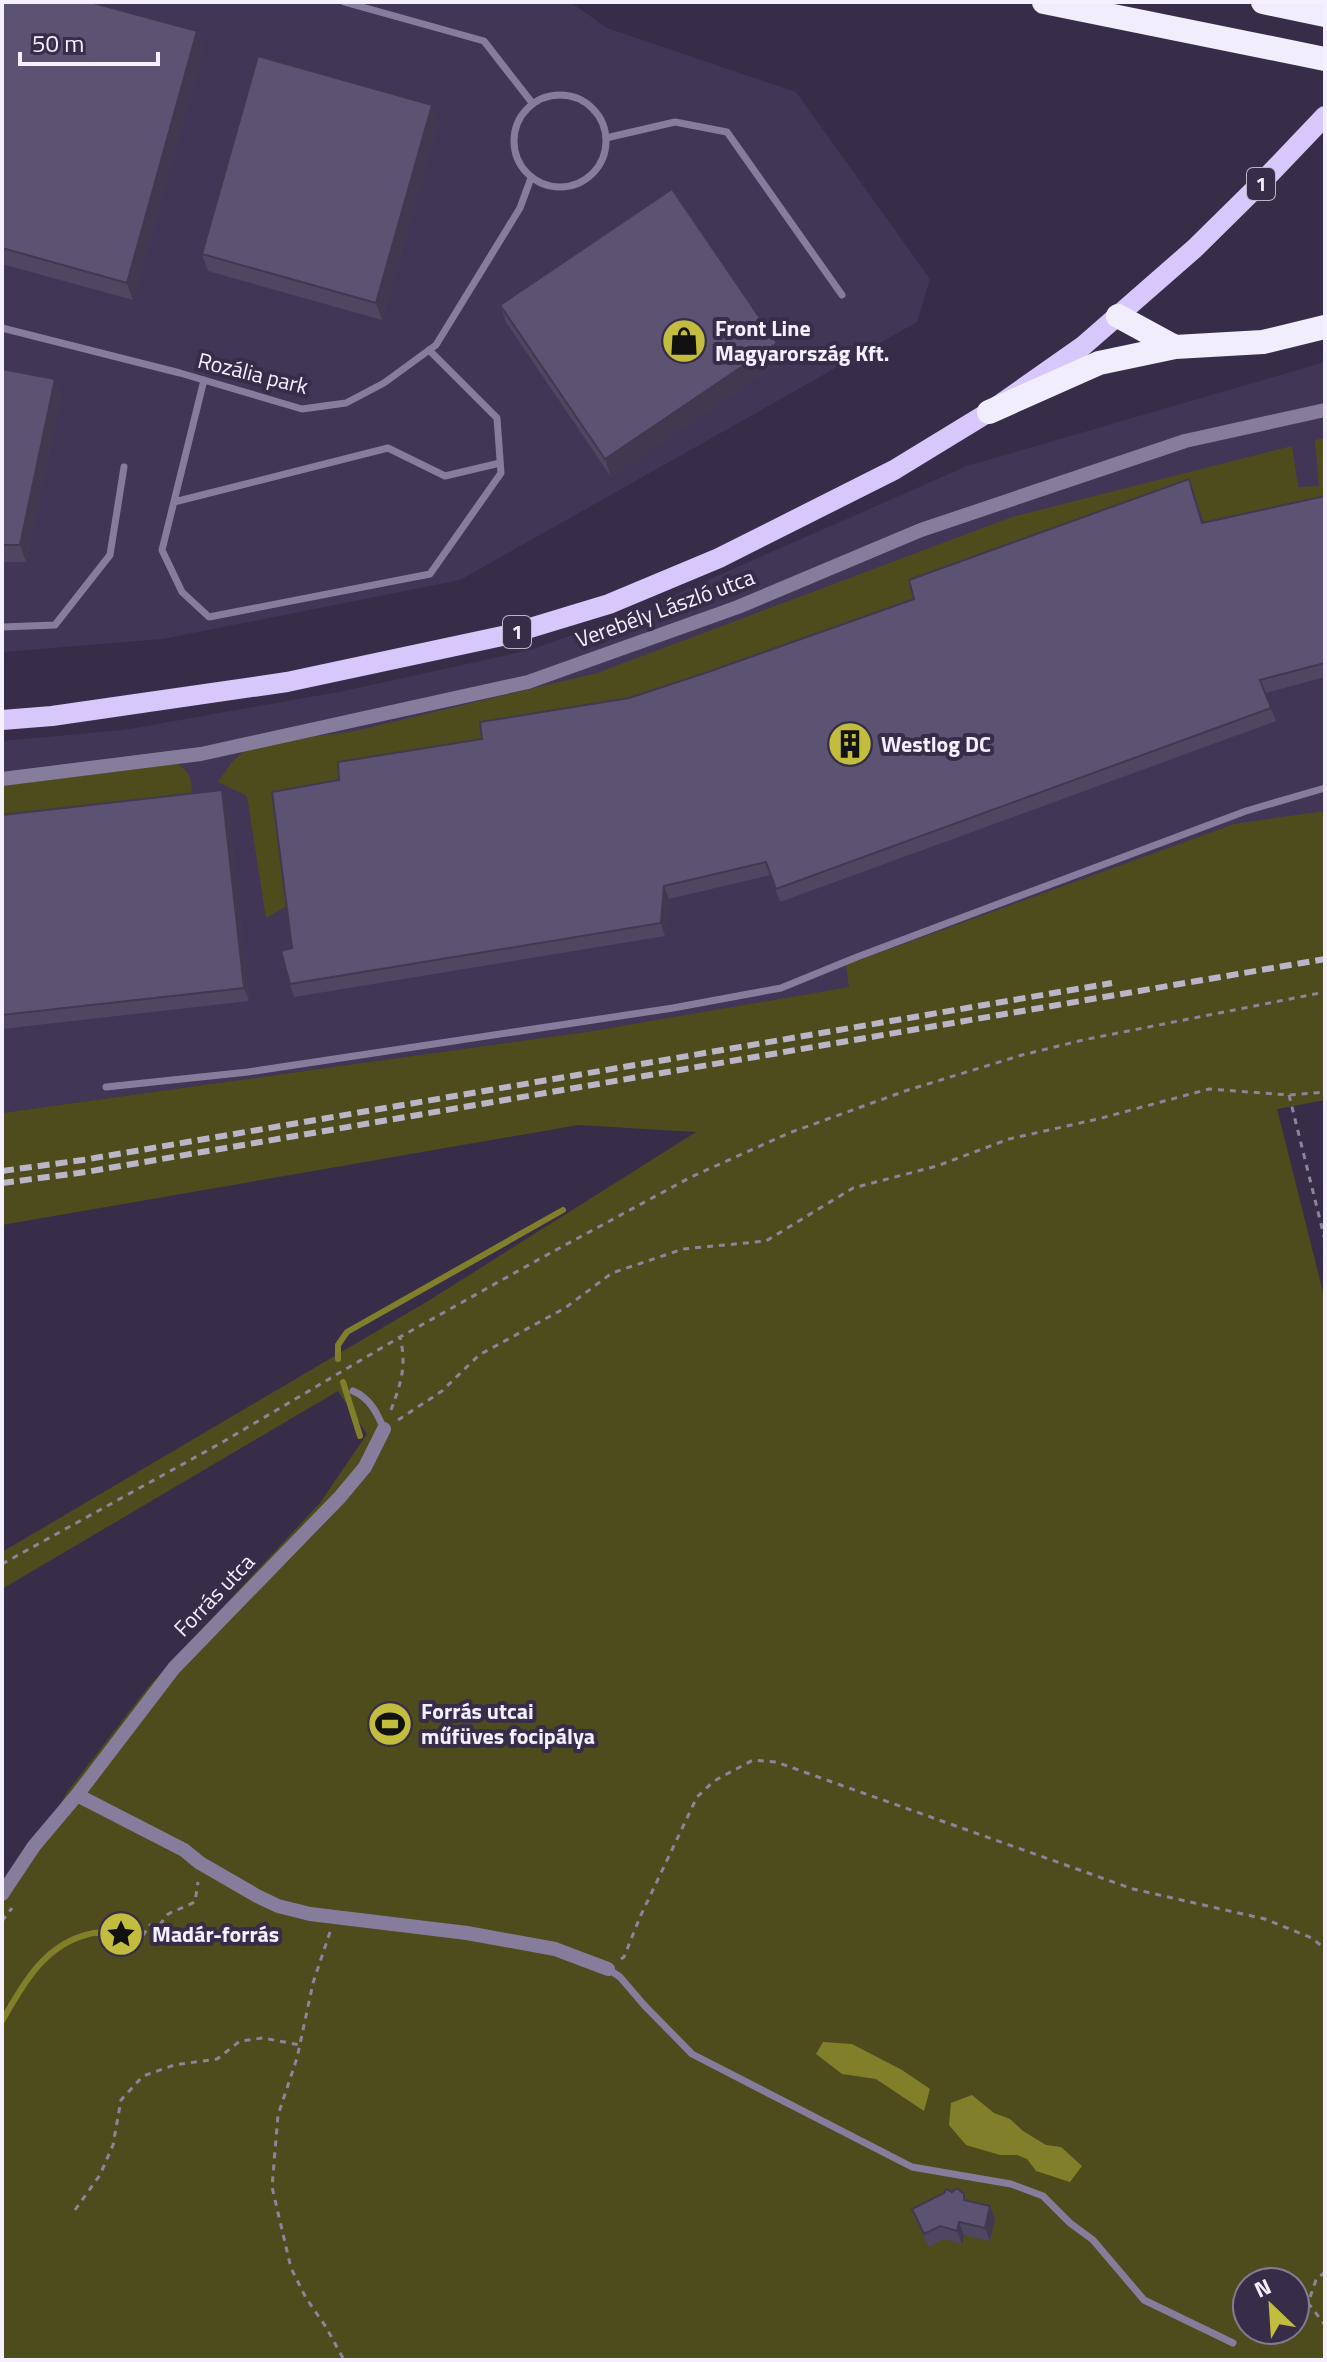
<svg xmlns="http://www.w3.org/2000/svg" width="1327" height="2362" font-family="'Titillium Web',sans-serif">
  <rect width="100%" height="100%" fill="#372d49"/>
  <path fill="#423657" d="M2,2H570L607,28L796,92L930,279L917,322L460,580L163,639L2,652Z
    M1325,362V862L850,987L586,1032L2,1113V741L124,730L344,691L530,650L638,611L967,466Z"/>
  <path fill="#4e4c1d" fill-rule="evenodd" d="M1325,438V512L1211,542L1193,492L919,612L487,752L290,904L266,918L247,796L218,782L232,762L251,745L355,731L597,673L1012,517L1292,446L1298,487L1319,486L1315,440Z
    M168,759C188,768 192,775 192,796L2,814V775Z
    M1325,811V1100L1277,1109L1325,1300V2360H2V1894L39,1840L68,1791L149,1686L320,1503L367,1434L338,1391L2,1589V1552L428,1301L696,1132L578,1125L2,1225V1113L586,1032L849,987L846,965L1234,824ZM1247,2282H1295V2330H1247Z"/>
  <path fill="#827f2a" d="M823,2042L852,2044L902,2070L930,2089L924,2111L876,2079L842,2074L816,2054Z
    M972,2095L994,2113L1010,2119L1023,2131L1046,2145L1061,2147L1082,2166L1070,2182L1036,2171L1027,2159L1017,2155H1000L966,2145L949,2125L951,2103Z"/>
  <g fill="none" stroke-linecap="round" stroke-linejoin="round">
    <path stroke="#827f2a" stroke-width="6" d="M338,1359V1345L347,1332L563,1210
      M343,1382L360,1436
      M2,2021C23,1984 44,1945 89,1934C99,1931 111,1934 121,1934"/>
    <path stroke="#8c849a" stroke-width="3" stroke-dasharray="6 6" stroke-linecap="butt" d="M1289,1095L1325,1240
      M391,1410C401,1383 407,1366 400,1337
      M398,1420L442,1391L479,1355L565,1308L612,1273L683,1249L766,1241L853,1188L937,1166L1009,1139L1098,1119L1209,1089L1289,1095L1325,1092
      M2,1564L221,1443L400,1337L543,1257L691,1177L789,1133L908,1090L1022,1055L1083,1040L1325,992
      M2,1921L12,1908
      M330,1932L313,1983L297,2058L278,2115L272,2187L291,2268L306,2298L326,2327L344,2360
      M122,1937L139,1941L150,1925L158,1927L168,1914L195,1902L198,1882
      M621,1959L624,1957L640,1917L697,1797L714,1781L753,1760L776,1762L1133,1889L1265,1919L1312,1938L1325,1949
      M75,2210L100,2175L113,2145L121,2100L143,2076L174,2065L217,2059L240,2041L263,2038L300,2045
      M1325,2272L1316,2280L1308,2303L1325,2325"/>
    <path stroke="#867c9b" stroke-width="7" d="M344,2L484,41L533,104
      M514 141a46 46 0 1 1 92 0a46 46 0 1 1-92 0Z
      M606,138L675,122L727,132L842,295
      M2,328L180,373L302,409L346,403L384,383L436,345L520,208L531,178
      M204,380L162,550L182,592L209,617L430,574L501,473L497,418L429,350
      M174,502L388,448L445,476L500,463
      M2,627L55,625L110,555L124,467
      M106,1087L248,1072L673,1008L781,988L857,957L1246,811L1325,788
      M353,1391C370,1398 377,1413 384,1429
      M608,1969L620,1977L644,2005L692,2054L912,2167L1011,2184L1043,2196L1070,2223L1093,2240L1144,2300L1233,2343"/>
    <path stroke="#867c9b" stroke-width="14" d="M2,779L201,754L528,682L738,607L921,530L1185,441L1325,410
      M77,1795L184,1850L200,1863L257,1896L278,1906L310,1914L467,1933L555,1949L608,1969
      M2,1894L34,1846L77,1795L174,1668L340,1497L365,1467L384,1429"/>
    <path stroke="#d7c7fa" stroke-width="20" d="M2,720L52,716L287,682L507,635L609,604L719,558L894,470L989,412L1083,346L1194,249L1263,181L1325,116"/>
    <path stroke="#f2edfd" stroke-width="24" d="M1044,2L1325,59
      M1263,2L1325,15
      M1118,316L1175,347
      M989,412L1099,363L1175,347L1263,342L1325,327"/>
    <path stroke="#bbb5c8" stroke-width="6" stroke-dasharray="12 6" stroke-linecap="butt" d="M2,1171L83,1160L1112,983
      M2,1183L86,1172L1325,959"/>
  </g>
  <path fill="#4f4761" d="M2,2L197,31L203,48L133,300L2,264Z
    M438,122L382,320L208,271L202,254Z
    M500,305L783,360L611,477L506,322Z
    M2,369L55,379L61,396L26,562H2Z
    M1189,479L1203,523L1325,496V677L1265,693L1276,721L780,902L770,875L669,899L665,936L294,997L290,984L292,948L339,780L629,698L708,672L914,599Z
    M222,790L227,803L249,1001L2,1029V815Z
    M952,2192L964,2194L967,2201L990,2206L995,2219L990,2241L964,2235L962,2244L944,2239L929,2247L917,2222L912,2209Z"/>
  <path fill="#40394f" d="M197,31L203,48L133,300L127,283Z
    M432,105L438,122L382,320L376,303Z
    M777,343L783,360L611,477L605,459Z
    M55,379L61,396L26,562L20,545Z
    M222,790L227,803L249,1001L244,988Z
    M664,886L669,899L665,936L661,923Z
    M990,2206L995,2219L990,2241L985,2228Z
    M959,2222L964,2235L962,2244L957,2231Z"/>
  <path fill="#5c5271" stroke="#40394f" stroke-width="2" d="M2,2H90L197,31L127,283L2,248Z
    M258,56L432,105L376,303L202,254Z
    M672,189L777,343L605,459L500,305Z
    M2,369L55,379L20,545H2Z
    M1189,479L1202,523L1325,496V663L1260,680L1271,708L776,889L766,862L664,886L661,923L290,984L281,951L292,948L272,792L339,780L338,762L482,739L480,722L629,698L708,672L914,599L909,580Z
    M222,790L244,988L2,1015V815Z
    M957,2188L964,2194V2200L990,2206L985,2228L959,2222L957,2231L940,2226L924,2234L912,2209L944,2193L946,2189L952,2192Z"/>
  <defs>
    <g id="shop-disc" transform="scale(2.3)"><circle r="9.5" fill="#c2bd3f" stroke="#372d49"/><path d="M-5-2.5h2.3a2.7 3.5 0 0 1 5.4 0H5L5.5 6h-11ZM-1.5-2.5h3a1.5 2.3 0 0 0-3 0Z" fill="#111"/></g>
    <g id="building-disc" transform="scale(2.3)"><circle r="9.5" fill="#c2bd3f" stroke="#372d49"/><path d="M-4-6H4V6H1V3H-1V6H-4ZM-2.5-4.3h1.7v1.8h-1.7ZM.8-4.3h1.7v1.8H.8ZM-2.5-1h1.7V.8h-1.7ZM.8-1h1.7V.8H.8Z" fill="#111"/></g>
    <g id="stadium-disc" transform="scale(2.3)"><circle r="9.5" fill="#c2bd3f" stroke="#372d49"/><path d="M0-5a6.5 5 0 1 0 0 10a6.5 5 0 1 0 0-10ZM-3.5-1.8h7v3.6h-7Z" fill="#111"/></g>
    <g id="sight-disc" transform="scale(2.3)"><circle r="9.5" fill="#c2bd3f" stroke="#372d49"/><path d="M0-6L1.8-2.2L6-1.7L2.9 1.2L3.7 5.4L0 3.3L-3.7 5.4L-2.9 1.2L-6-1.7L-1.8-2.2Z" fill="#111"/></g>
  </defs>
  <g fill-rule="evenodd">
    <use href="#shop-disc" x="684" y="341"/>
    <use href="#building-disc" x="850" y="744"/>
    <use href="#stadium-disc" x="390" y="1724"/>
    <use href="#sight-disc" x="121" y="1934"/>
  </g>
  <g text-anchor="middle" stroke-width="8" stroke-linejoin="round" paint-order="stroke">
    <g fill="#372d49" stroke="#bbb6c8" stroke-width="2">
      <rect x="1247" y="168" width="28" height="32" rx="6"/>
      <rect x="503" y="616" width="28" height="32" rx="6"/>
    </g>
    <g font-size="20" font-weight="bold" fill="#f4f0ff">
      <text x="1261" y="191">1</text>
      <text x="517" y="639">1</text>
    </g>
    <g font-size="22" font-weight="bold" fill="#f4f0ff" stroke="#372d49" text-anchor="start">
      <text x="715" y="336">Front Line<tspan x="715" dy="25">Magyarország Kft.</tspan></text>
      <text x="881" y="752">Westlog DC</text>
      <text x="421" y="1719">Forrás utcai<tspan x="421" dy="25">műfüves focipálya</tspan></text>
      <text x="152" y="1942">Madár-forrás</text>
    </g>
    <g font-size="22" fill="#f4f0ff" stroke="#372d49">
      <text transform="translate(253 373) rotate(14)" y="8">Rozália park</text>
      <text transform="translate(665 608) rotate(-20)" y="8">Verebély László utca</text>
      <text transform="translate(214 1595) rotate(-46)" y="8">Forrás utca</text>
    </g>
  </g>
  <rect width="1327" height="2362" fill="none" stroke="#f4f0ff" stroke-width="8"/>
  <g transform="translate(1271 2306) rotate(335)"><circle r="38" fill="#372d49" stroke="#837b92" stroke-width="2"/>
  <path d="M0-6L14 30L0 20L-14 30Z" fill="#c2bd3f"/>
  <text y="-12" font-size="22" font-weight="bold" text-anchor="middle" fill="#f4f0ff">N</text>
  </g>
  <path d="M20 52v12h138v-12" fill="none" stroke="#f4f0ff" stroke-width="4"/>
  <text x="32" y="52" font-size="24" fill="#f4f0ff" stroke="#372d49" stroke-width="6" paint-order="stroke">50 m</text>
</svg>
